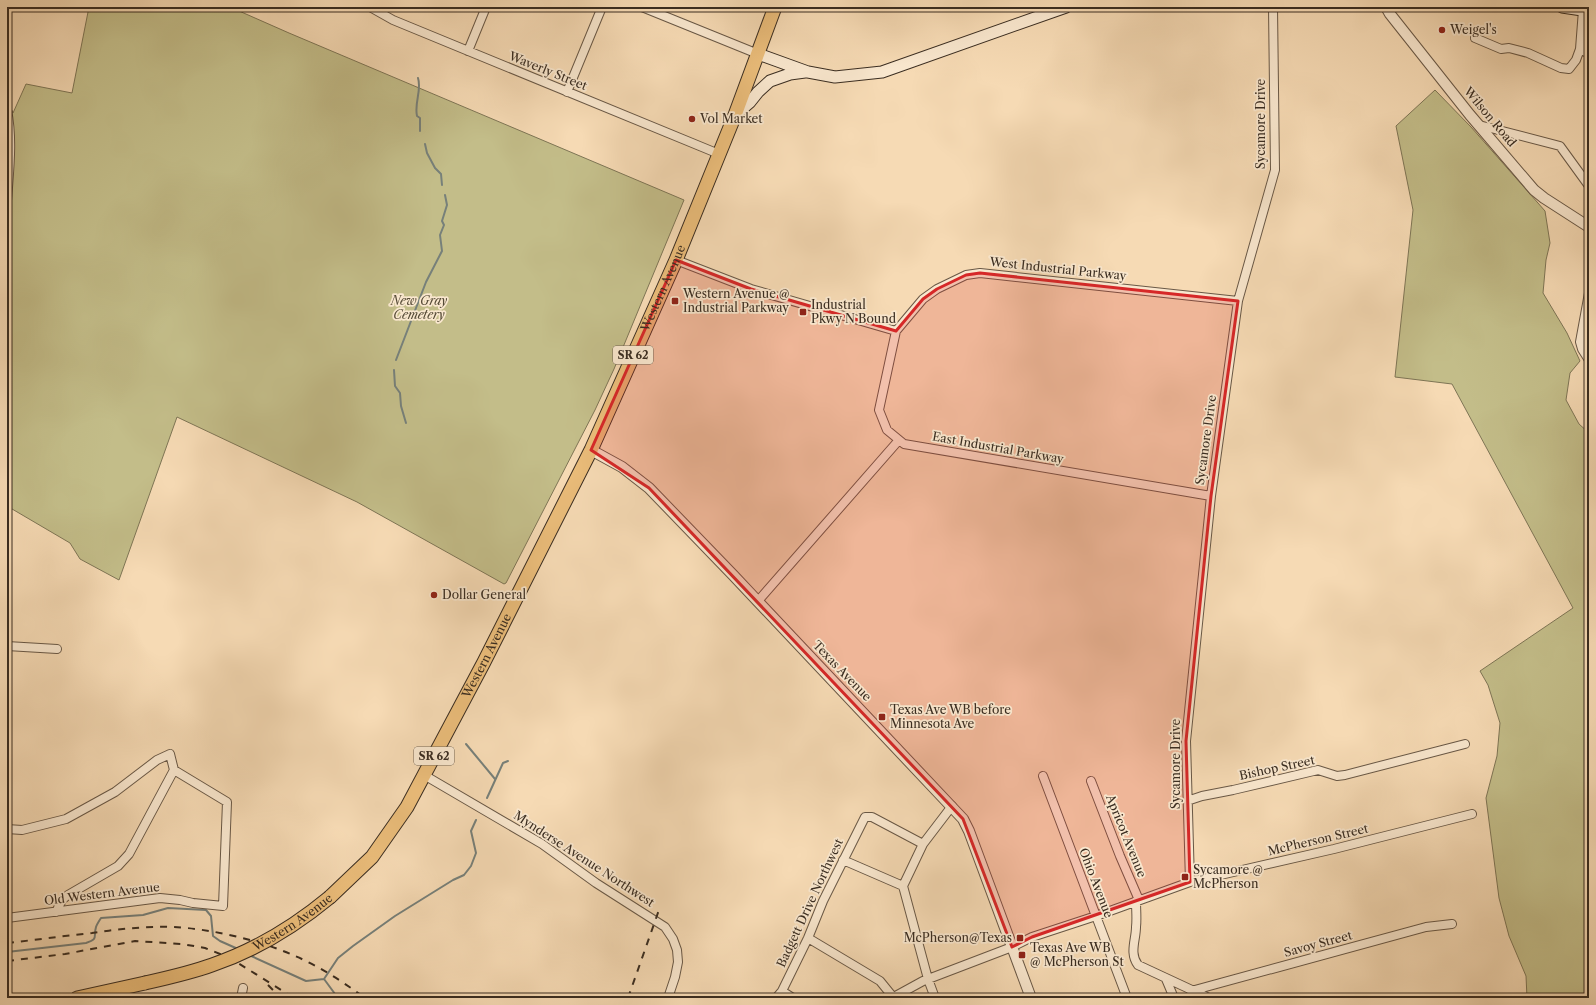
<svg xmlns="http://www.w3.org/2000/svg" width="1596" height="1005" font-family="'Libre Caslon Text',serif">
  <rect width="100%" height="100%" fill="#f6dab4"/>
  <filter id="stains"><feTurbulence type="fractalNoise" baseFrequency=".005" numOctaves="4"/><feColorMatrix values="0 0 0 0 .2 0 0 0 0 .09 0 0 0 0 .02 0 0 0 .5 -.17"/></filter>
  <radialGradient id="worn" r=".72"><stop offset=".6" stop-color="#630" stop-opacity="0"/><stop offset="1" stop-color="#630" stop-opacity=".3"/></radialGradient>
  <path fill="#c3bd89" stroke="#7e7555" d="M89,7H230L289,33L684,200L614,369L595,410L506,583L504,584L357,502L177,417L119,580L80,559L70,543L7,506V100L13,113L26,84L72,93Z
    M1435,90L1471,127L1545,211L1550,243L1546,260L1543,293L1567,333L1580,361L1570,373L1566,400L1579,424L1589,433V998H1527L1526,976L1509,936L1499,898L1486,798L1497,756L1500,723L1488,685L1480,671L1573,608L1452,384L1395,377L1413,210L1396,126Z"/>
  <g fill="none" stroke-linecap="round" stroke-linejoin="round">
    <path stroke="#77807a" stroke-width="2" d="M418,78C422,90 414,103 417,116L420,118V131
      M425,144L427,153L435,168L441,174L442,185
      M396,360L426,282L442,251L440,235L444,225L442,221L447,205L445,195
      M394,370L395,386L400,393L401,406L406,423
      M466,744L495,779
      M487,798L503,763L508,761
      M7,952L86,943C99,939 93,937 96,927C97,924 99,921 101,918L143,915L168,908L206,910L211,916L213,936L220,941L238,949
      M249,955L306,981L324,979L338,958L353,946L395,916L453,880L464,875L471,866L476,853L471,831L476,820
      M324,979L338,998"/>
    <g stroke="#695846" stroke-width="10">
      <path id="minor" d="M370,7L393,20L719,154
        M642,7L758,54
        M7,10V7
        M1475,38L1501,49L1509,48L1528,53L1561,68L1569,69L1576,60L1580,49L1583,10
        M1580,49L1589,54
        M468,51L486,7
        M567,92L602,7
        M7,110C13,140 9,171 7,201
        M1479,125L1560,146L1589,186
        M676,260L751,289L896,331
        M1589,293L1580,342L1582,349L1589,360
        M1211,496L904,444L887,430L879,410L896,331L923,299L937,289L966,275L980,273L1238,301
        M758,601L899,440
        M7,646L57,649
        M424,775L542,844L596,883L665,927L673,939L677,950L678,962L675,977L668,998
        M1043,776L1127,998
        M1091,781L1120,856L1139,900
        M1187,801L1202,796L1233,790L1318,770L1337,776L1345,775L1465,744
        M7,829L22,830L66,819L115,792L157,760L170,754L174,770L129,854L118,866L68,895L62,900L56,912
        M843,860L903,886
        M1190,882L1186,741L1211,496L1238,301L1275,170L1273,7
        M1136,901C1136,910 1137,919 1136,927C1136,940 1129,953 1138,965L1209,998
        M7,918L160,898L180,900L193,903L223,906L227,802L174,770
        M808,938L880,981L893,997
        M1166,979L1174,998
        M782,991L793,998
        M1191,991L1426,927L1452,924
        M241,998L243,988
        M776,998L782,991L808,938L823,901L865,817H872L923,844
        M892,998L923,981L1012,947L1032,937L1096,916L1190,882L1334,849L1472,814
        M935,998L928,979L903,886L923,844L952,806"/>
    </g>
    <g stroke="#695846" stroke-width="12">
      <path id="tertiary" d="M1386,7L1390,14L1470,115L1534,190L1544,198L1589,227
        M591,450L622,467L649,488L733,575L963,819L969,831L1031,998"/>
    </g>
    <g stroke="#3a2d21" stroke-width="13">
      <path id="secondary" d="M1562,7L1589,11
        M758,54L808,72L835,77L882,72L1066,7
        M735,115L750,102L758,92L770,81L790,74L805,72"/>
    </g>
    <g stroke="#3a2d21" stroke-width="15">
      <g id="primary">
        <path id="s1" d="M330,897L372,857L407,807L484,662L591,450L676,260L735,115L775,7"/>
        <path d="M77,998L145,983"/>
      </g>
    </g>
    <use href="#minor" stroke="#f9e7ce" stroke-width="8"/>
    <use href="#tertiary" stroke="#f9e7ce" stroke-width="10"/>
    <use href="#secondary" stroke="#f9e7ce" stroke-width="11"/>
    <use href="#primary" stroke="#ebbd7a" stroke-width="13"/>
    <path stroke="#3a2d21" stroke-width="2" stroke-dasharray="7 7" stroke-linecap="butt" d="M7,943C35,940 63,936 92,933C119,929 146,926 174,927C211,929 260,940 295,956C319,966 343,982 365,998
      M7,961L65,954L135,941L182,944L205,948L230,958L294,998
      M268,985L281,998
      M628,998L660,907"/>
    <g stroke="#3a2d21" stroke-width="15" stroke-linecap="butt">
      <g id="primary-bridge">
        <path id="s2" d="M145,983C167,978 190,973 212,965C256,950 295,926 330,897"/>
      </g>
    </g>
    <use href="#primary-bridge" stroke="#ebbd7a" stroke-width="13"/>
  </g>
  <path fill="#d62828" fill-opacity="0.2" stroke="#d62828" stroke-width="3" stroke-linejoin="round" d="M676,260L751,289L896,331L923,299L937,289L966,275L980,273L1238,301L1211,496L1186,741L1190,882L1032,937L1012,947L963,819L649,488L591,450Z"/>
  <g fill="#8f2418" stroke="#f9e7ce" stroke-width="1.5">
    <circle cx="1442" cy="30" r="4"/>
    <circle cx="692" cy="119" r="4"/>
    <rect x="671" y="297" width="8" height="8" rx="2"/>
    <rect x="799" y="308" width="8" height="8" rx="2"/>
    <circle cx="434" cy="595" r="4"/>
    <rect x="878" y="713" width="8" height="8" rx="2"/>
    <rect x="1181" y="873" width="8" height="8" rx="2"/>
    <rect x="1016" y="934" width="8" height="8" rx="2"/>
    <rect x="1018" y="951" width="8" height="8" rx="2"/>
  </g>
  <g text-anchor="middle" stroke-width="3.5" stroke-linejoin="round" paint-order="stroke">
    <g fill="#f9e7ce" stroke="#736555" stroke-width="1">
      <rect x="613" y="346" width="40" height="18" rx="3"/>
      <rect x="414" y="747" width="40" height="18" rx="3"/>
    </g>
    <g font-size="11" font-weight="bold" fill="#3a2d21">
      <text x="633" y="359">SR 62</text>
      <text x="434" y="760">SR 62</text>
    </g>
    <g font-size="12" fill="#3a2d21" stroke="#f9e7ce" text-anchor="start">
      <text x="1450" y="34">Weigel's</text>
      <text x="700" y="123">Vol Market</text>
      <text x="683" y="298">Western Avenue @<tspan x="683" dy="14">Industrial Parkway</tspan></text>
      <text x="811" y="309">Industrial<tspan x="811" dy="14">Pkwy N Bound</tspan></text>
      <text x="442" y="599">Dollar General</text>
      <text x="890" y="714">Texas Ave WB before<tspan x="890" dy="14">Minnesota Ave</tspan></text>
      <text x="1193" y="874">Sycamore @<tspan x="1193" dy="14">McPherson</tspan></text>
      <text x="1012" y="942" text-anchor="end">McPherson@Texas</text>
      <text x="1030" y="952">Texas Ave WB<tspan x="1030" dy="14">@ McPherson St</tspan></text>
    </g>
    <g font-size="12" fill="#3a2d21" stroke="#f9e7ce">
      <text transform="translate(548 71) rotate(22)" y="4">Waverly Street</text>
      <text transform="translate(1490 117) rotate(50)" y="4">Wilson Road</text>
      <text transform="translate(1261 124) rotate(-90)" y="4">Sycamore Drive</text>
      <text transform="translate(1058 269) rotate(6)" y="4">West Industrial Parkway</text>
      <text dy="4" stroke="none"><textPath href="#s1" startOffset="698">Western Avenue</textPath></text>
      <text transform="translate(1206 440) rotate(-82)" y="4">Sycamore Drive</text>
      <text transform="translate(998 448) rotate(10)" y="4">East Industrial Parkway</text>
      <text dy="4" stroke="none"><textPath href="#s1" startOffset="290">Western Avenue</textPath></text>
      <text transform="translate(842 671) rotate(46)" y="4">Texas Avenue</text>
      <text transform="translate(1176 764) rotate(-90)" y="4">Sycamore Drive</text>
      <text transform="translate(1277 768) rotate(-12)" y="4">Bishop Street</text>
      <text transform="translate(1126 836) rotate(68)" y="4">Apricot Avenue</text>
      <text transform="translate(1318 840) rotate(-13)" y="4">McPherson Street</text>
      <text transform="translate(584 859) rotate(33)" y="4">Mynderse Avenue Northwest</text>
      <text transform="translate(1096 883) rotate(69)" y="4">Ohio Avenue</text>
      <text transform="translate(102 894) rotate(-7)" y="4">Old Western Avenue</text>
      <text transform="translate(810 903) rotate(-65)" y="4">Badgett Drive Northwest</text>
      <text dy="4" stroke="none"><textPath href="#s2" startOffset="161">Western Avenue</textPath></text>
      <text transform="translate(1318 944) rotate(-15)" y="4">Savoy Street</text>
    </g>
    <g font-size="12" font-style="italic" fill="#554a36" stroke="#f9e7ce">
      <text x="419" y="305">New Gray<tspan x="419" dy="14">Cemetery</tspan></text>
    </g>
  </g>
  <rect width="1596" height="1005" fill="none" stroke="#f6dab4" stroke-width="24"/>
  <rect x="8" y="8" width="1580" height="989" fill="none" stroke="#3a2d21" stroke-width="2"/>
  <rect x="12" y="12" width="1572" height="981" fill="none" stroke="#3a2d21"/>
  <rect width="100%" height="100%" filter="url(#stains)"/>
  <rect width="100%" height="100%" fill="url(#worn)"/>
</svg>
